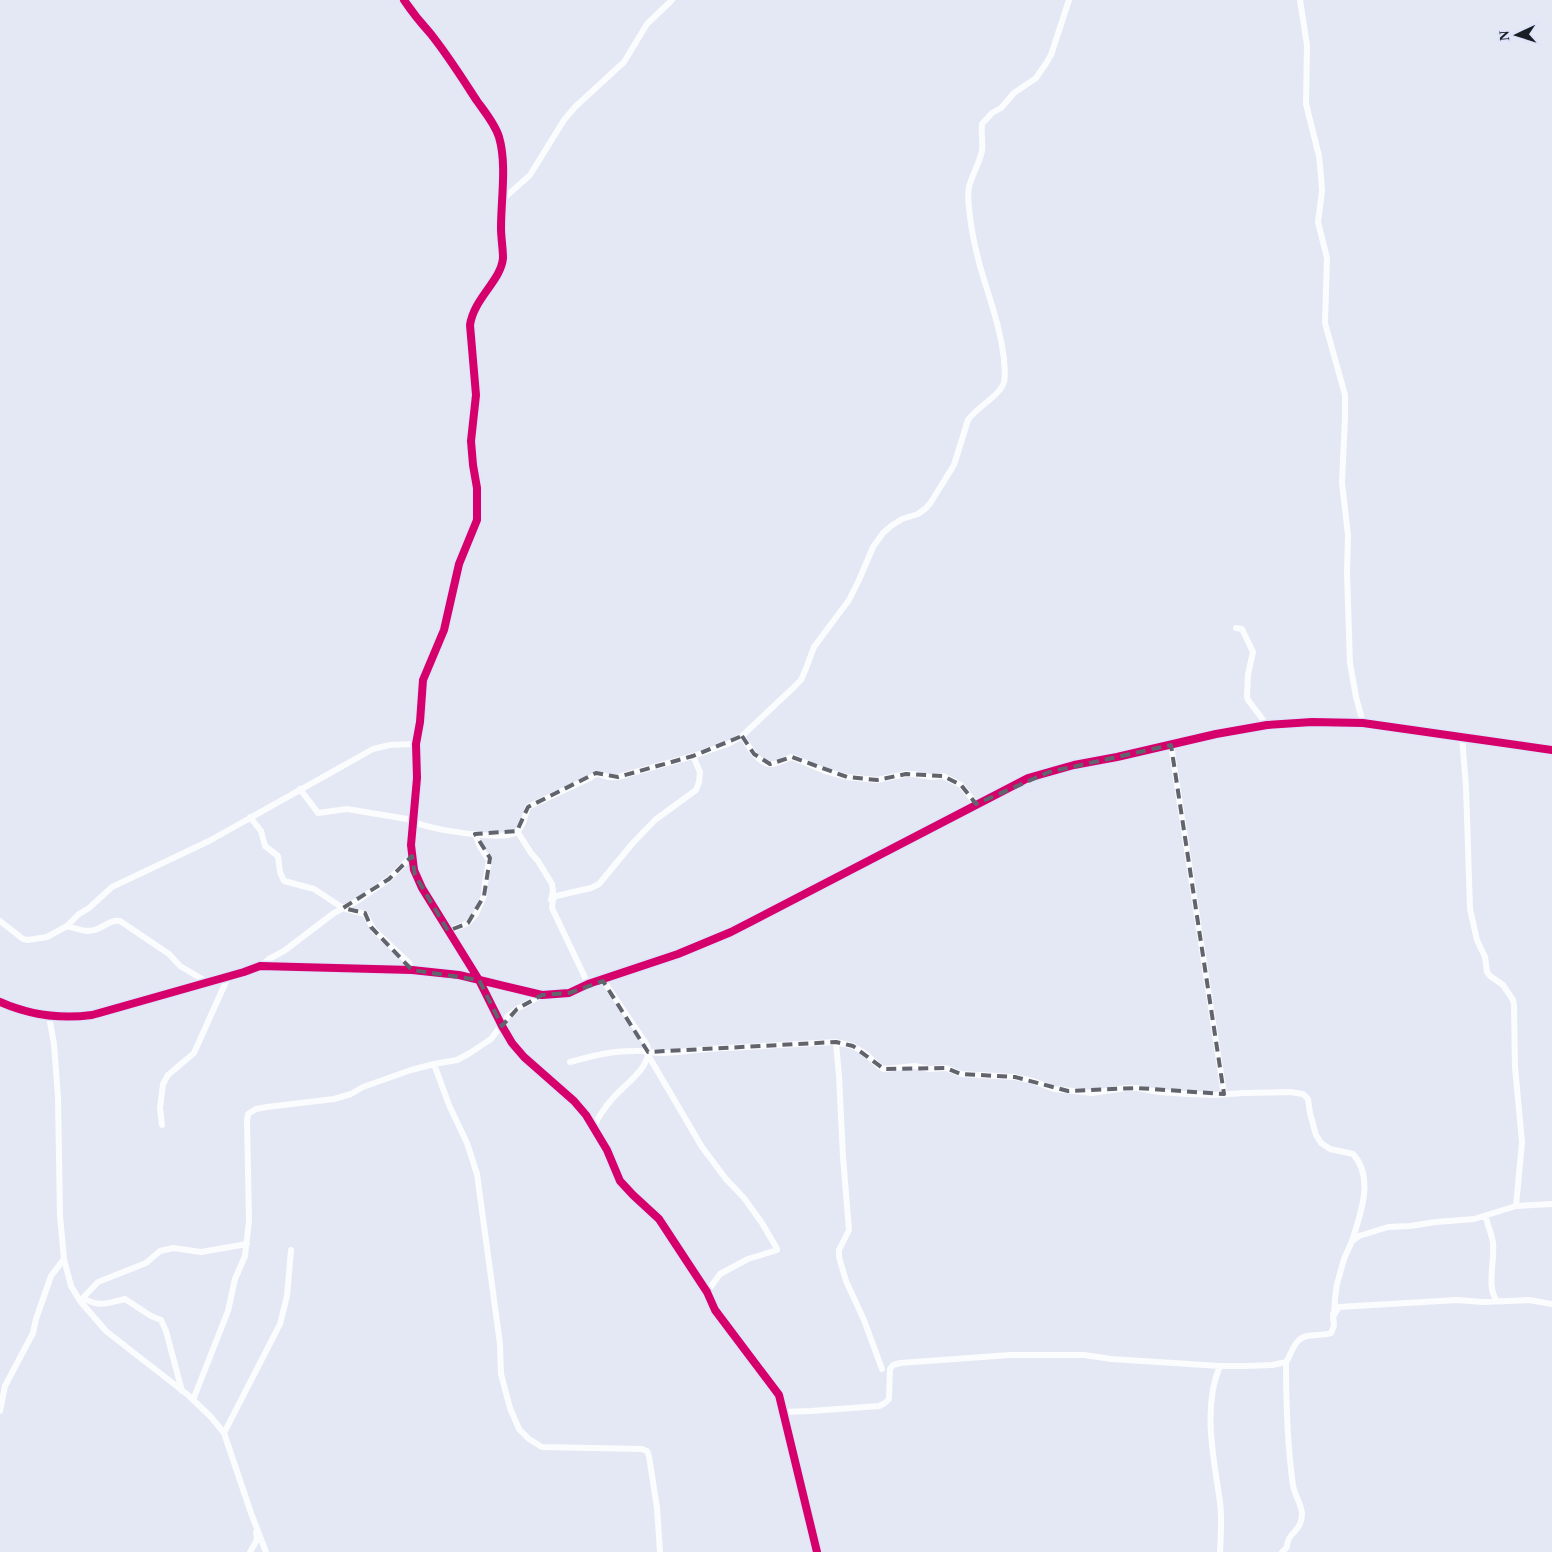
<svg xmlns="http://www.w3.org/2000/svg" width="1552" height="1552" font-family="Georgia,serif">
  <rect width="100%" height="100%" fill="#e4e8f4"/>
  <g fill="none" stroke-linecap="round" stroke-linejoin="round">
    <path stroke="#fbfcfd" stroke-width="6" d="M404,0C412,12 420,22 430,33C447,54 462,78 477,101C485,112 495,124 499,137C507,164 501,199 501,228C501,238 503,248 503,258C501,281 474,298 470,325L476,395L471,441L473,465L477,488V520L459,564L444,630L423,680L420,722L416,744L417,778L411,845L414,870L422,888L479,980L502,1026L512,1043L524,1057L574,1101L586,1115L607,1150L620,1181L633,1195L659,1219L707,1292L715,1310L779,1395L817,1552
      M1300,0L1307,45L1306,104L1319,156L1321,176L1322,191L1318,222L1327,258L1325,323L1345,395V417L1342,483L1348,535L1347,573L1350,663L1356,697L1363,723
      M501,201L530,175L564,120L575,107L624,62L647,24L672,0
      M1236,628L1242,629L1253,652L1248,674L1247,697L1248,700L1267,725
      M742,736C748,745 757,763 770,764C777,765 785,759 792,757L825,771L847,777L877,780L906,774H914L931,777L943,776L961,785L976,804
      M1462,737L1466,787L1470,909L1477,940L1485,957L1487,972L1490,976L1503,985L1513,1000L1514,1005L1515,1067L1522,1142L1516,1206
      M1171,745L1224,1094
      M300,789L318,813L347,809L413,820
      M250,817L261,831L265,846L278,856L280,872L284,881L314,889L343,908L365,914L374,930L409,963L412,970
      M414,822C431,829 502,842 517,832C524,826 525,815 528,807L590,778C598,772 598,774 605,776C609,778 615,777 618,777L693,756L728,744L742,736L793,688L801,680L805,671L814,647L849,600L859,580L873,547L883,533L891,526L902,519L918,514L926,508L931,502L954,465L968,420C977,407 1000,396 1004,382C1006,374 1004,366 1004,359C1000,325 989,298 980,266C976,251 972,234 970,217C969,208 967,197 969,187C972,175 979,164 982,151C983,143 981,133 982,124L992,113L1001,108L1014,93L1036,78L1045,65L1051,55L1069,0
      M517,831L531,853L538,861L552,884L553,891L551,900
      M0,921L23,939L28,940L47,937L67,926L79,914L89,908L112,887L209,841L373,749L390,745L416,744
      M67,926C75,928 85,933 94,930C103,928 110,919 120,921L169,954L180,966L207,982
      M448,931L468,923L476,914L484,896L485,883L489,860L480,847L475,834
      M260,966L269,959L284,951L334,913L357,901L389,879L412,856
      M588,984L552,908L553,899L556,896L591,888L599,884L632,844L655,820L696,790L699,782L700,772L693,756
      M0,1002C29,1015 61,1019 92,1015L244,972L260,966L412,970L459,975L542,995L569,993L588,984L678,954L731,932L1028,778L1074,765L1117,757L1216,734L1267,725L1312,722L1363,723L1552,750
      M49,1016L54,1044L58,1097L60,1216L64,1259L71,1286L80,1301L106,1331L188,1395L211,1417L224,1433L251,1513L266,1552
      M836,1042L839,1076L843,1157L849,1230L839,1250V1257L846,1281L864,1320L882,1369
      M648,1055L702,1147L726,1179L744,1198L762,1223L776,1247L777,1250L774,1251L748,1259L720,1274L707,1292
      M570,1062C592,1056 611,1051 634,1051C644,1050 655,1054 665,1053C686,1052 706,1048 727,1048L836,1042L853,1046L866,1054L880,1067L884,1069L915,1066L929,1069L946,1068L961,1074L1015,1077L1033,1081L1054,1089L1092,1093L1126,1088H1137L1159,1092L1187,1094L1215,1095L1244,1093L1290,1092L1303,1094L1308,1099L1310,1113L1316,1135L1321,1143L1330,1149L1353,1154C1375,1178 1360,1215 1352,1241
      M434,1064L449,1105L467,1143L477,1174L500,1344L501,1374L510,1408L519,1429L529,1439L542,1447L642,1449L647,1451L649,1456L657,1508L660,1552
      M162,1125L160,1108L163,1084L168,1075L194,1053L229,975
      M594,1127C598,1117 605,1107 613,1098C625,1084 654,1066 647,1045L603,980
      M1486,1216C1487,1226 1492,1233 1493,1243C1495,1260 1486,1288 1497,1301
      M83,1298C100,1308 107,1303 125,1299L151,1316L161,1320L166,1331L182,1391
      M80,1301L98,1282L146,1263L160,1251L173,1248L201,1252L247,1244
      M1334,1314L1335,1298L1337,1284L1344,1259L1352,1241L1359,1236L1388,1227L1410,1226L1436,1222L1474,1219L1516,1206L1552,1204
      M193,1400L228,1311L235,1279L245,1256L249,1221L247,1121L248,1114L256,1109L267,1107L334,1099L351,1094L363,1087L411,1070L434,1064L457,1060L470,1053L491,1039L508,1016L517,1009L542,995
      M0,1411L5,1386L33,1333L36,1319L51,1276L64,1259
      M783,1412L811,1411L879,1406L885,1403L889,1399L890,1369L893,1365L900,1363L1010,1355H1084L1111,1359L1220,1366H1246L1272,1365L1286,1362C1291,1355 1292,1347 1298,1341C1306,1332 1321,1337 1331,1333L1334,1326L1333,1314L1334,1315L1339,1307L1457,1300L1483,1302L1529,1300L1552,1304
      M224,1433L280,1324L287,1296L291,1250
      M250,1552L257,1540L256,1532
      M1220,1552C1221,1536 1222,1519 1220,1502C1214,1460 1202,1407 1220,1366
      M1282,1552L1287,1547C1287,1532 1302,1532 1302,1514C1302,1505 1294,1494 1293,1485C1287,1444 1286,1403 1286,1362"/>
    <g stroke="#dee5fa" stroke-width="11">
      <path id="cycleway" d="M404,0C412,12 420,22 430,33C447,54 462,78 477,101C485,112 495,124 499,137C507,164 501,199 501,228C501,238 503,248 503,258C501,281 474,298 470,325L476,395L471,441L473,465L477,488V520L459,564L444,630L423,680L420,722L416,744L417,778L411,845L414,870L422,888L479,980L502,1026L512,1043L524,1057L574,1101L586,1115L607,1150L620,1181L633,1195L659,1219L707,1292L715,1310L779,1395L817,1552
        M0,1002C29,1015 61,1019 92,1015L244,972L260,966L412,970L459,975L542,995L569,993L588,984L678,954L731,932L1028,778L1074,765L1117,757L1216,734L1267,725L1312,722L1363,723L1552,750"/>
    </g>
    <use href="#cycleway" stroke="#d6006c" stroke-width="8"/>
  </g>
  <path fill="none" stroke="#61646d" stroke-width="4" stroke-dasharray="10 6" stroke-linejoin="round" d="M742,736L754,754L770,764L792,757L847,777L877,780L906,774L943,776L961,785L976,804L1049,772L1171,745L1224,1094L1137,1088L1068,1091L1015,1077L961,1074L946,1068L884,1069L853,1046L836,1042L648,1052L603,981L569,993L542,995L517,1009L502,1026L479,980L412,970L371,927L365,913L343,908L389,879L412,856L415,875L448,931L468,923L484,896L490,858L475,834L517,831L528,807L596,773L618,777L693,756Z"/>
  <g transform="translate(1517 35) rotate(266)" stroke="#dee5fa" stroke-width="4" paint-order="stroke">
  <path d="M0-4L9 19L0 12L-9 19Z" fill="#1b1d25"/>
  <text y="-8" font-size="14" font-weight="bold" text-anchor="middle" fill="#1b1d25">N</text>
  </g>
</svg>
